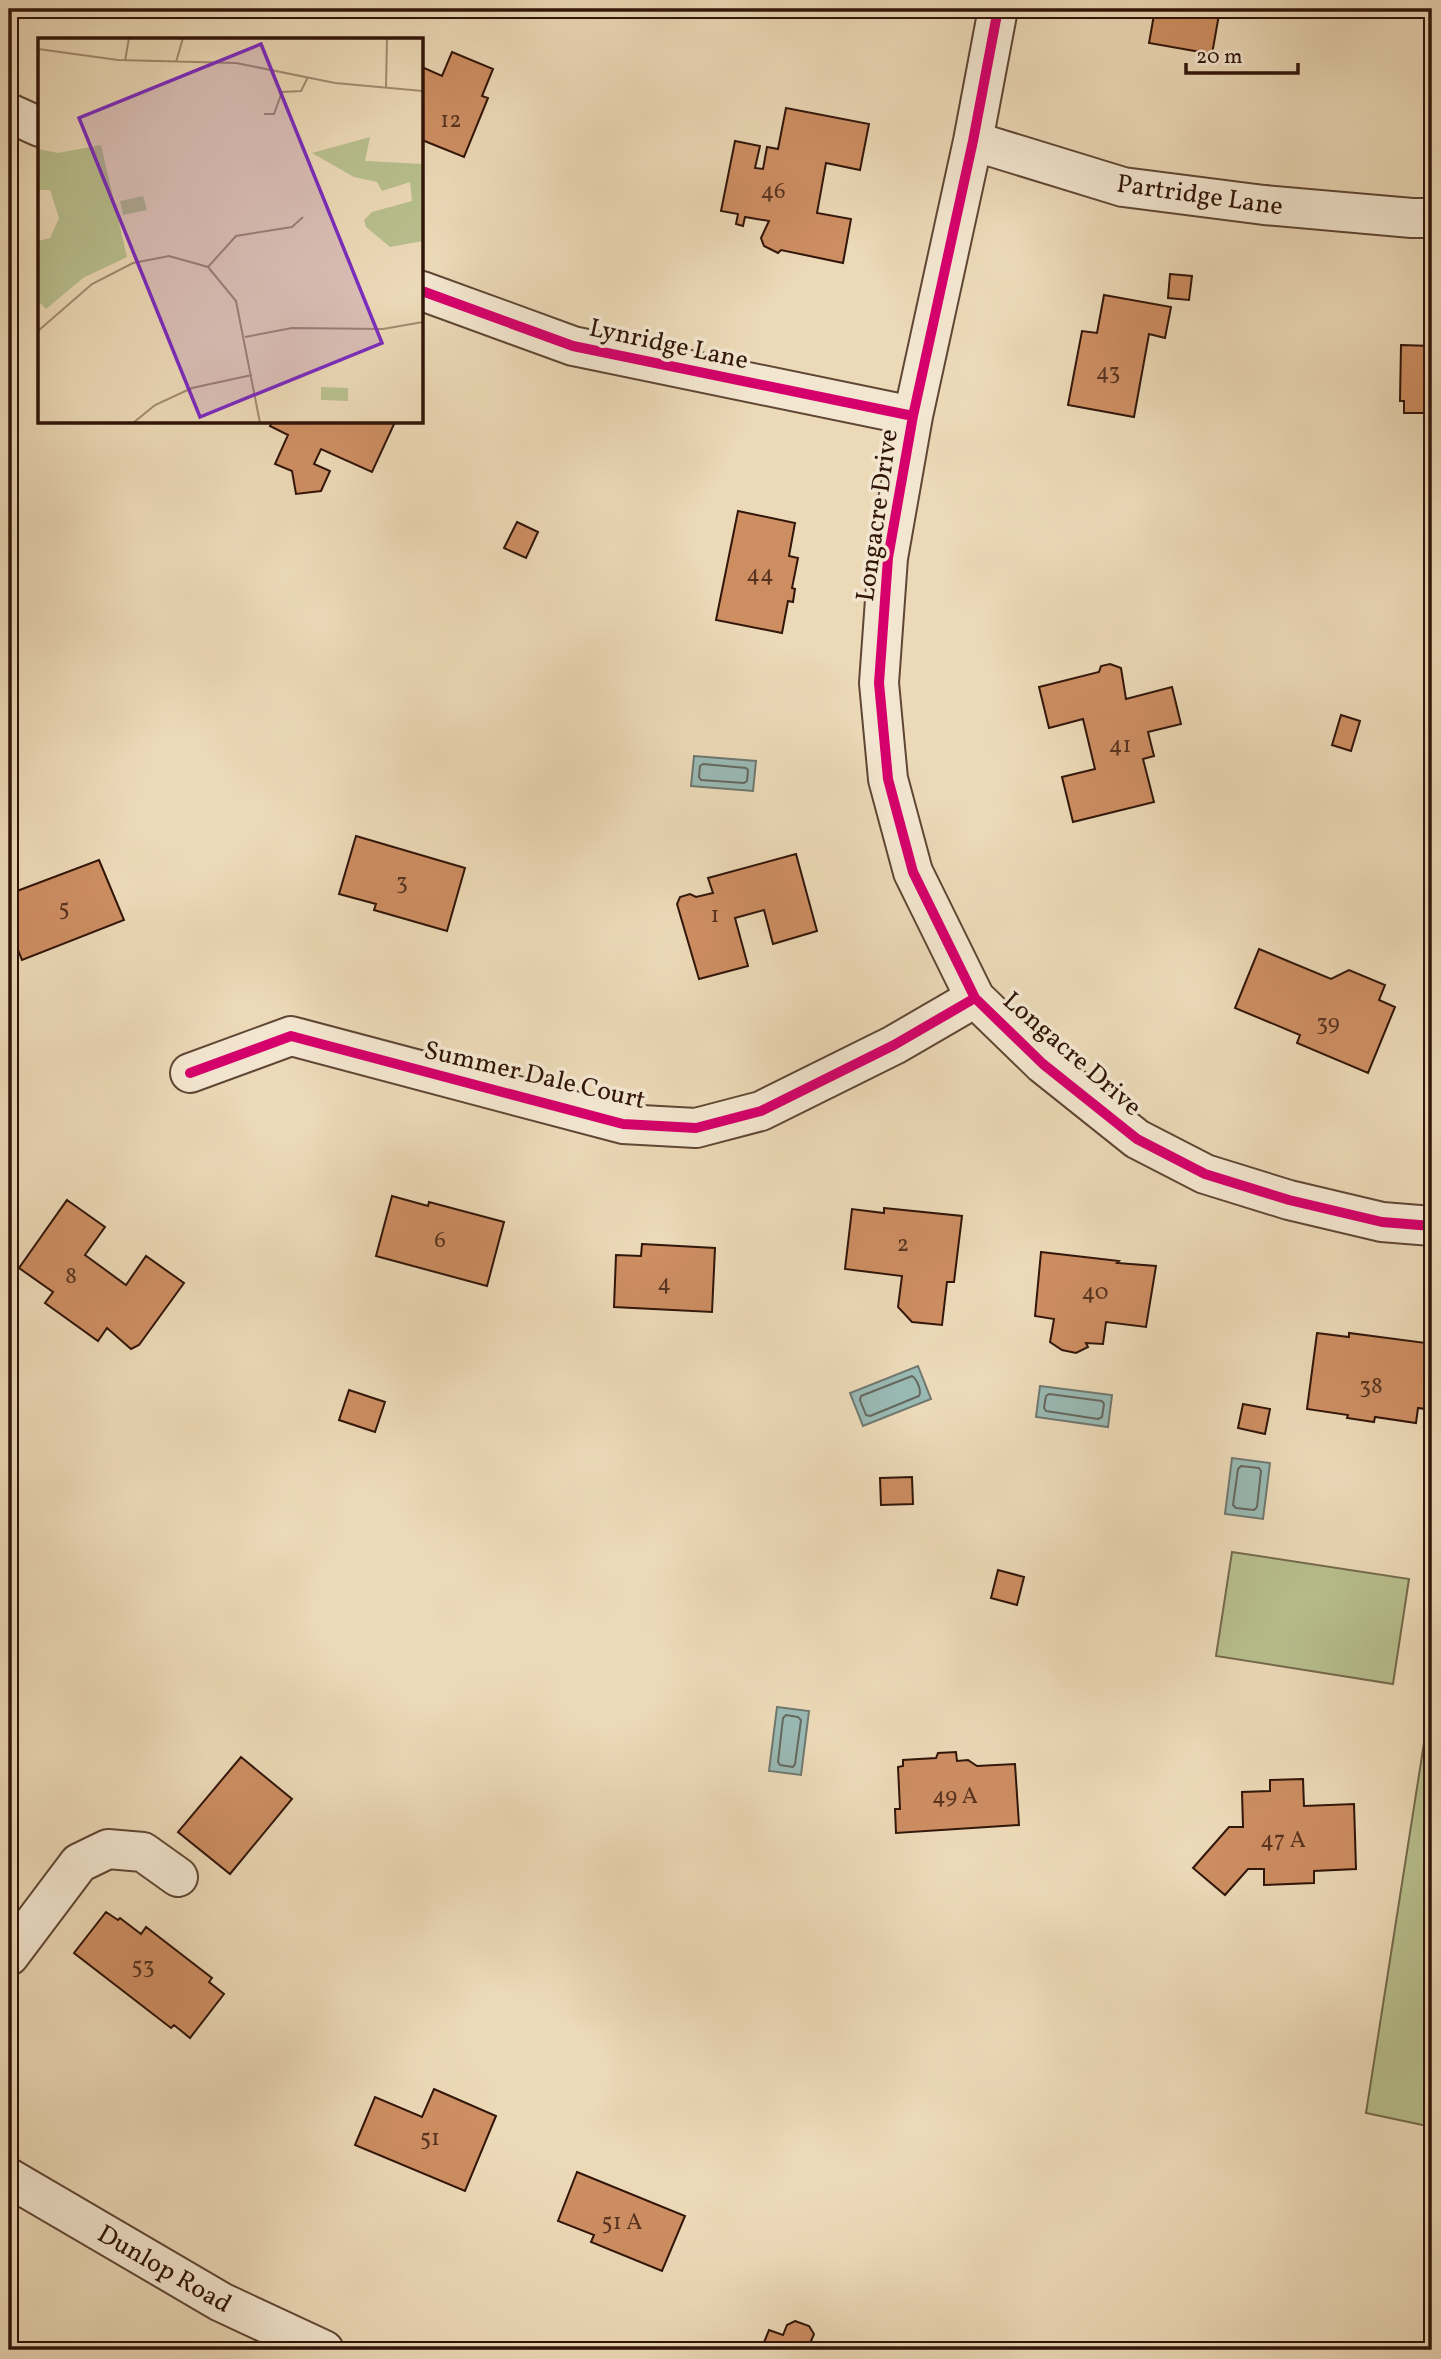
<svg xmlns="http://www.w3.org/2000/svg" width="1441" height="2359" font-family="Vollkorn,serif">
  <rect width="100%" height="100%" fill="#ecd9b7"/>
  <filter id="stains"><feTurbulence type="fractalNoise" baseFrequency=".00286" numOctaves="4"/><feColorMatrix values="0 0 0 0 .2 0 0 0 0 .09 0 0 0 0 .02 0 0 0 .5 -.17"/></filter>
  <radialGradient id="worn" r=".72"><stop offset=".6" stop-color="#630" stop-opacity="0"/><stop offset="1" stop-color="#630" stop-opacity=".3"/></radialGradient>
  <path fill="#b8bf8e" stroke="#746a4c" stroke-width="2" d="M1232,1552L1409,1579L1393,1684L1216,1656Z
    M1432,1692V2127L1366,2113Z"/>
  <path fill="#99b9b3" stroke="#6f776f" stroke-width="2" d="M694,756L756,761L753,791L691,786Z
    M918,1366L931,1399L863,1426L850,1393Z
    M1040,1386L1112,1395L1108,1427L1036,1417Z
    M1232,1458L1270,1463L1263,1519L1225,1514Z
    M777,1707L809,1711L801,1775L769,1771Z"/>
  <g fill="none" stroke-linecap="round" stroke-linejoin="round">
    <path stroke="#65675e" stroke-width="2" d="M703,764L746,768L748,770L747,781L744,783L701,780L699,777L700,766Z
      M912,1376C917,1379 922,1391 919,1396L870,1416L866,1415L860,1400L861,1396Z
      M1049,1394L1102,1401L1104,1404L1102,1417L1098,1419L1046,1411L1044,1408L1046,1396Z
      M1241,1466L1259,1468L1261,1471L1257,1507L1254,1510L1236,1508L1233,1505L1238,1469Z
      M786,1715L798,1717L801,1720L795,1764L793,1767L780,1765L778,1762L783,1718Z"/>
  </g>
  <path fill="#cd8e62" stroke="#311509" stroke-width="2" d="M134,9H159L155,17Z
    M1155,9H1220L1212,54L1149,43Z
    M452,52L493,69L482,96L488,98L464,157L422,140V67L442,76Z
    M786,108L869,124L860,170L826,163L817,213L851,219L843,263L781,250L778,253L764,246L761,238L769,221L745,217L743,226L736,224L738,214L721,211L735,141L760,146L755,168L763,169L767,147L778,149Z
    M1170,274L1192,276L1189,300L1168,298Z
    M1104,295L1171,307L1165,338L1149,334L1134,417L1068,405L1082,331L1097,333Z
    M1401,345L1432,346V416L1430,413H1404V401H1400Z
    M272,422H395L372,472L321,449L314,464L330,471L321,491L296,494L292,471L275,464L288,435L270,426Z
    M738,511L795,523L789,556L798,558L792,588L795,589L793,602L788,601L782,633L716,620Z
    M517,522L538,532L526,558L504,548Z
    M1110,664L1121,668L1126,699L1172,687L1181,724L1148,732L1154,756L1143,759L1154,802L1073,822L1062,777L1095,769L1083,719L1049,728L1039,687L1099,672L1101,666Z
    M1341,715L1360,721L1351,751L1332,745Z
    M356,836L465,868L447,931L374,910L376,904L339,894Z
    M796,854L817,931L773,944L764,910L735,918L748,966L699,979L677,904L680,897L690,894L696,897L713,893L708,878Z
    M99,860L124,920L22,960L9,927V894Z
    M1259,949L1331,979L1349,970L1385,985L1379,1000L1395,1007L1368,1073L1297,1043L1300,1035L1235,1008Z
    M392,1196L428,1206L429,1202L504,1222L487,1286L376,1256Z
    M67,1200L105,1227L85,1255L126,1285L146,1256L184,1283L139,1345L131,1349L107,1328L98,1341L45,1303L53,1292L19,1268Z
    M884,1208L962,1216L954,1282H947L942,1325L912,1322L898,1307L902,1276L845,1269L852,1209L884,1213Z
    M642,1244L715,1248L712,1312L614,1307L616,1255L641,1256Z
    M1041,1252L1119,1261L1117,1263L1156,1266L1146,1327L1106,1322L1103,1344L1086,1343L1088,1347L1076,1353L1062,1350L1050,1342L1054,1319L1035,1316Z
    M1317,1333L1349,1337V1333L1426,1343L1425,1360L1432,1362V1410L1418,1408L1416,1423L1375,1417L1374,1422L1347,1418L1348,1415L1307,1409Z
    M349,1390L385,1402L375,1432L339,1420Z
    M1243,1404L1270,1409L1265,1434L1238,1428Z
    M912,1477L913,1504L881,1505L880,1478Z
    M998,1570L1024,1577L1017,1605L991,1598Z
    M956,1752L957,1761L968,1760L977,1766L1015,1764L1019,1825L896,1833L895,1809H900L898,1767L903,1766V1760L936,1758L938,1753Z
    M241,1757L292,1799L230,1874L178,1832Z
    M1303,1779L1304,1806L1354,1804L1356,1869L1314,1871V1883L1264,1885V1869H1248L1225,1895L1193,1868L1229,1827H1243L1242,1792L1270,1791V1780Z
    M106,1912L118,1920L120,1918L141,1934L146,1927L212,1978L209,1982L224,1994L190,2038L174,2025L171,2028L74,1953Z
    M434,2089L496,2116L465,2191L355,2145L375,2097L422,2117Z
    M577,2172L685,2216L662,2271L591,2242L594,2235L558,2221Z
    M795,2321L809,2326L814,2334L809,2346L821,2350H761L769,2330L783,2335L787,2325Z"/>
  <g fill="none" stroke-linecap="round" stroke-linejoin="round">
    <g stroke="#604634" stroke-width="42">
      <path id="minor" d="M998,9L973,141L913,416L888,558L879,683L888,779L913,872L975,998L1043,1064L1137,1139L1205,1174L1289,1200L1382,1222L1432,1226
        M9,113L40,127
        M973,141L1123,187L1264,205L1412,218H1432
        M422,291L573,346L913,416
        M190,1073L291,1036L623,1124L696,1128L761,1111L894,1045L975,998
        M9,1956L79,1863L108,1849L143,1852L178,1877
        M9,2178L221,2302L324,2350"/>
    </g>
    <use href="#minor" stroke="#f3e6d0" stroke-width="38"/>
    <g stroke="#f3e6d0" stroke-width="15">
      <path id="cycleway" d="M998,9L973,141L913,416L888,558L879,683L888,779L913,872L975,998L1043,1064L1137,1139L1205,1174L1289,1200L1382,1222L1432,1226
        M422,291L573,346L913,416
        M190,1073L291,1036L623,1124L696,1128L761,1111L894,1045L975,998"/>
    </g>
    <use href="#cycleway" stroke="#d6006c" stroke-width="10"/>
  </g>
  <g text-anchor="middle" stroke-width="7" stroke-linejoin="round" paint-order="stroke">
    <g font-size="23" fill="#58331f">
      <text x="451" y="127">12</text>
      <text x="773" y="198">46</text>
      <text x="1108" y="379">43</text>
      <text x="760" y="581">44</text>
      <text x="1120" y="752">41</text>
      <text x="402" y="889">3</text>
      <text x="64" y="915">5</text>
      <text x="715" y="922">1</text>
      <text x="1328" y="1030">39</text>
      <text x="440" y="1247">6</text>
      <text x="903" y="1251">2</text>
      <text x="71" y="1283">8</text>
      <text x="664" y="1290">4</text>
      <text x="1095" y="1299">40</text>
      <text x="1371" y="1393">38</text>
      <text x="955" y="1803">49 A</text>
      <text x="1283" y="1847">47 A</text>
      <text x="143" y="1973">53</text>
      <text x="430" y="2145">51</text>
      <text x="622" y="2229">51 A</text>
    </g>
    <g font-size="26" fill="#311509" stroke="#f3e6d0">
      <text transform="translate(1200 194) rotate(8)" y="9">Partridge Lane</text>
      <text transform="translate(669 343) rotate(12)" y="9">Lynridge Lane</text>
      <text transform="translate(876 515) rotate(-82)" y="9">Longacre Drive</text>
      <text transform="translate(1073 1053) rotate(41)" y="9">Longacre Drive</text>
      <text transform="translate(535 1074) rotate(13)" y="9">Summer Dale Court</text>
      <text transform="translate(165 2268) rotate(30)" y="9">Dunlop Road</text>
    </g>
  </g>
  <g transform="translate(38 38)">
    <rect width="385" height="385" fill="#ecd9b7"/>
    <path d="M332,99L327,123L385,126V203L352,209L328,189L326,182L334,174L374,163L372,144L344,153L339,144L316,139L274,115ZM63,107L89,219L45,240L8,271L0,263V203L12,200L21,180L12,152H0V111L20,115ZM105,158L109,172L85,177L82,163ZM283,349L310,350V363L283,362Z" fill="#b8bf8e"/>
    <path fill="none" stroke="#a18b71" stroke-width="2" d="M0,11L80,22L198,25L297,45L385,53M87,23L91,0M138,24L145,0M348,49L349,0M226,76H236L244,54L263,53L270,39M170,229L198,198L254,189L265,179M0,293L54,246L95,225L131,218L170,229L198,263L222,385M207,299L254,290L345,291L385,284M95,385L117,367L154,350L214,337"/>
    <path fill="#7b2cbf" fill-opacity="0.15" stroke="#7b2cbf" stroke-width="3.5" d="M223,6L344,305L162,379L41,80Z"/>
    <rect width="385" height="385" fill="none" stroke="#311509" stroke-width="3.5"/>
  </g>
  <rect width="1441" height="2359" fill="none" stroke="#ecd9b7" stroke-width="35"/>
  <rect x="10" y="10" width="1420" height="2338" fill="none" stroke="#311509" stroke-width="3.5"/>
  <rect x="18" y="18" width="1406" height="2324" fill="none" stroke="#311509" stroke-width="2"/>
  <path d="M1186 63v10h112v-10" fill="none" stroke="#311509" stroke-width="3.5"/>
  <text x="1196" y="63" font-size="21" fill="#311509" stroke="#f3e6d0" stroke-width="5" paint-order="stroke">20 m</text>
  <rect width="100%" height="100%" filter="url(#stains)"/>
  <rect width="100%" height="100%" fill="url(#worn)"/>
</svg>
